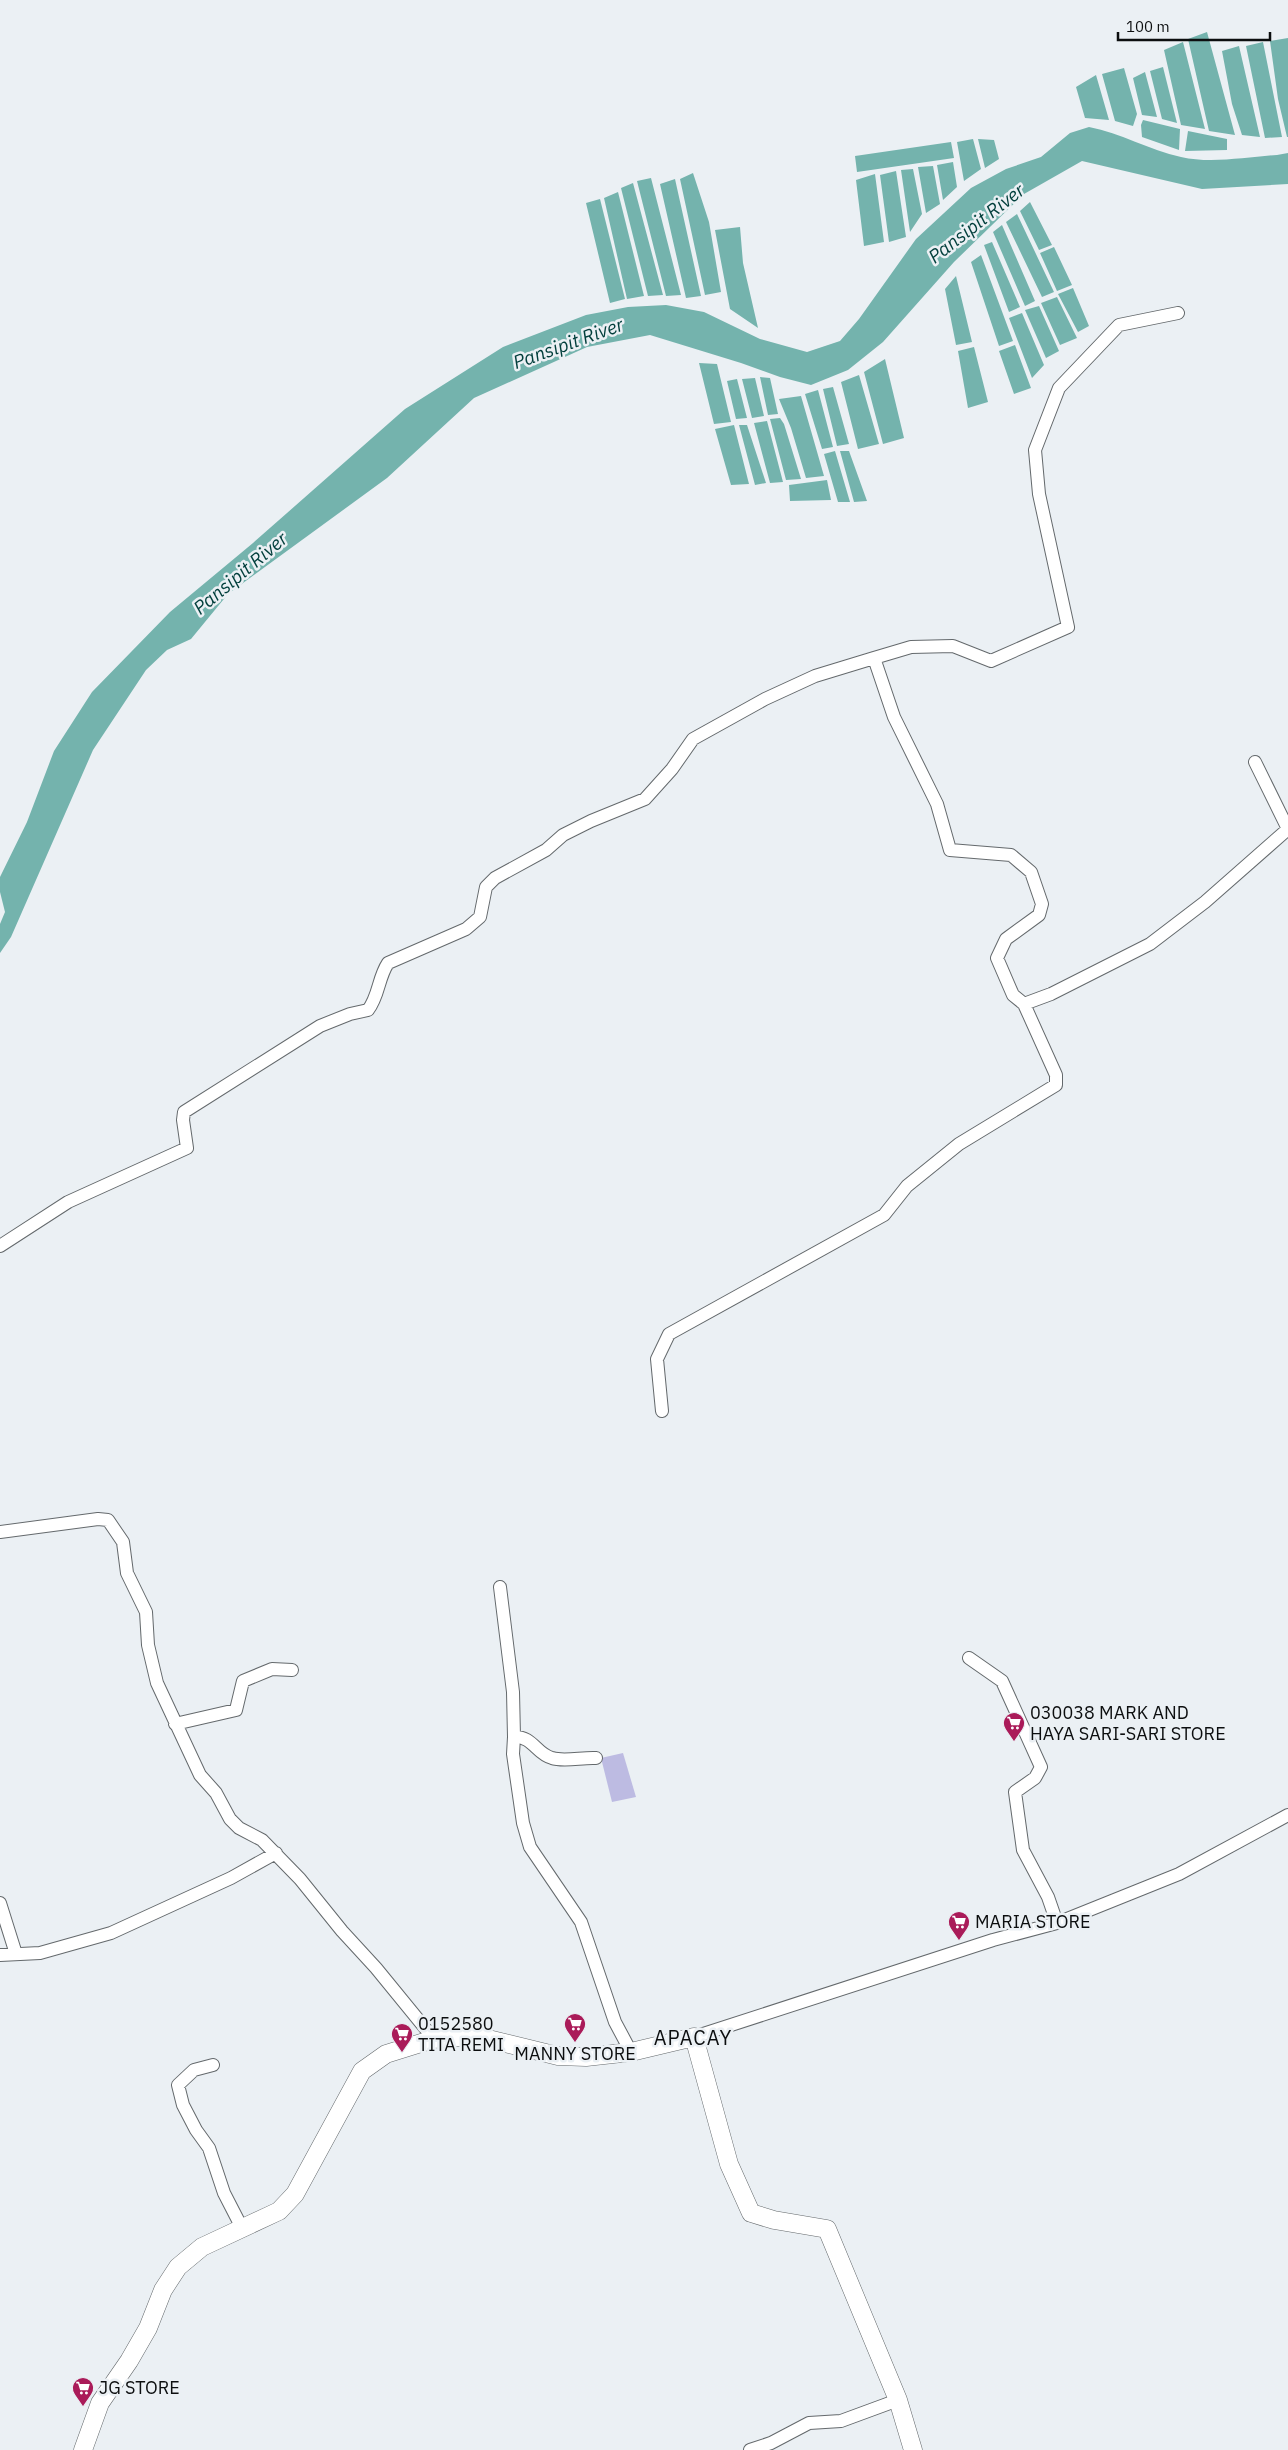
<svg xmlns="http://www.w3.org/2000/svg" width="1288" height="2450" font-family="'IBM Plex Sans',sans-serif">
  <rect width="100%" height="100%" fill="#ebf0f4"/>
  <path fill="#bdbbe2" d="M623,1753L636,1797L612,1802L601,1758Z"/>
  <path fill="#74b3ad" d="M1207,32L1235,135L1209,131L1188,39Z
    M1288,38V137H1287L1278,99L1270,41Z
    M1183,42L1205,129L1181,125L1164,50Z
    M1263,42L1282,137L1265,138L1246,46Z
    M1239,46L1260,137L1242,135L1232,104L1222,51Z
    M1163,67L1177,123L1162,119L1150,71Z
    M1124,68L1137,114L1133,126L1115,121L1102,74Z
    M1145,72L1157,117L1142,115L1133,78Z
    M1096,75L1109,120L1085,118L1076,87Z
    M1143,120L1180,129L1179,150L1142,137L1141,125Z
    M1089,127C1121,133 1149,150 1181,157C1211,164 1247,157 1277,155L1288,153V184L1202,189L1082,161L1024,194L954,262L883,342L848,370L811,385L780,377L741,363L650,335L587,347L474,398L387,478L228,594L191,639L167,650L146,670L93,750L11,937L0,953V924L5,912L0,892V877L27,822L54,751L92,692L170,612L253,543L405,409L503,347L586,315L628,307L666,305L704,312L760,339L807,352L840,341L859,319L916,239L971,188L1006,169L1041,157L1070,133Z
    M1188,131L1227,139V150L1185,151Z
    M973,139L981,169L964,181L957,142Z
    M978,139L994,140L999,159L985,168Z
    M951,142L954,158L857,172L855,156Z
    M953,162L957,187L943,200L937,165Z
    M933,166L940,204L926,213L918,167Z
    M913,169L922,214L910,232L901,170Z
    M896,171L906,237L889,242L880,175Z
    M693,173L709,222L721,292L705,295L680,179Z
    M875,174L884,242L864,246L856,180Z
    M651,178L681,295L666,296L637,181Z
    M675,179L701,296L686,298L660,184Z
    M633,183L663,295L648,296L621,188Z
    M618,192L644,296L627,299L604,198Z
    M600,199L625,299L610,303L586,203Z
    M1030,202L1052,245L1039,250L1020,211Z
    M1017,214L1054,292L1042,297L1006,222Z
    M1002,225L1035,301L1025,306L993,232Z
    M740,227L743,263L758,328L730,309L715,230Z
    M992,242L1020,307L1009,312L984,245Z
    M1054,247L1072,285L1057,291L1040,253Z
    M981,255L1013,341L999,346L971,262Z
    M956,276L972,342L956,345L945,289Z
    M1073,288L1089,326L1078,332L1058,294Z
    M1057,297L1077,338L1060,345L1041,303Z
    M1039,306L1059,351L1046,358L1025,310Z
    M1022,313L1044,365L1032,378L1009,318Z
    M1015,345L1031,388L1014,394L999,351Z
    M974,347L988,402L968,408L958,351Z
    M885,359L904,438L883,444L864,372Z
    M699,363L717,364L731,422L714,424Z
    M859,375L879,444L858,449L841,382Z
    M760,377L770,378L778,414L768,415Z
    M755,378L764,416L752,418L742,379Z
    M737,379L747,418L736,419L727,381Z
    M833,387L849,444L837,446L823,389Z
    M818,390L833,447L822,449L805,394Z
    M801,396L824,476L806,478L791,428L779,399Z
    M780,418L784,424L801,479L786,480L770,419Z
    M767,421L783,482L770,483L754,423Z
    M734,425L749,484L731,485L715,429Z
    M739,425H747L766,483L755,485Z
    M835,451L850,502H838L824,454Z
    M840,451H849L867,501L854,502Z
    M827,480L831,500L790,501L789,485Z"/>
  <g fill="none" stroke-linecap="round" stroke-linejoin="round">
    <g stroke="#64696c" stroke-width="14">
      <path id="street" d="M874,658L911,647L953,646L991,661L1068,627L1039,494L1035,450L1059,388L1119,325L1178,313
        M1255,762L1288,829
        M0,1246L68,1202L187,1148L183,1120L184,1112L320,1026L350,1014L368,1010C379,996 378,978 388,963L466,929L480,917L486,887L495,878L546,850L563,835L591,821L645,799L672,769L693,739L765,699L815,676L874,658L894,717L937,804L950,850L1011,855L1031,872L1042,904L1039,915L1006,939L997,958L1013,995L1024,1004L1051,994L1150,944L1205,902L1288,829
        M662,1411L657,1359L669,1334L884,1215L907,1186L959,1144L1056,1085V1075L1024,1004
        M0,1532L98,1519L108,1520L123,1542L127,1573L146,1612L148,1645L157,1683L200,1775L216,1793L230,1819L239,1828L262,1840L300,1879L342,1931L376,1968L434,2039
        M500,1587L513,1692L514,1737
        M175,1724L236,1710L243,1681L272,1669L292,1670
        M596,1758C583,1757 564,1762 552,1758C536,1754 533,1736 514,1737L513,1754L523,1823L530,1847L581,1922L615,2022L631,2052
        M0,1903L16,1954
        M1057,1923L1179,1874L1288,1815
        M0,1955L40,1953L111,1933L231,1878L276,1853
        M694,2037L993,1940L1057,1923L1048,1897L1023,1850L1015,1792L1035,1778L1041,1767L1002,1681L969,1658
        M213,2065L194,2070L178,2085L183,2105L196,2130L209,2148L224,2193L242,2228
        M750,2450L771,2443L809,2423L841,2421L898,2400"/>
    </g>
    <g stroke="#64696c" stroke-width="19">
      <path id="secondary" d="M83,2450L100,2403L129,2361L148,2328L163,2290L178,2267L202,2247L279,2211L295,2194L362,2071L386,2054L434,2039L458,2037L484,2038L558,2056L586,2057L631,2052L694,2037L729,2164L751,2213L774,2220L827,2229L898,2400L913,2450"/>
    </g>
    <use href="#street" stroke="#fff" stroke-width="12"/>
    <use href="#secondary" stroke="#fff" stroke-width="18"/>
  </g>
  <defs>
    <g id="supermarket-pin" transform="scale(1.125)"><path d="M0 17L-7.5 6A9.5 9.5 0 1 1 7.5 6Z" fill="#aa1b59" stroke="#ebf0f4"/><path d="M-6-5.5h2.5l.6 2H6L4.5 2H-2.5L-4.4-4H-6ZM-1.5 3.2a1.3 1.3 0 1 0 .1 0ZM3 3.2a1.3 1.3 0 1 0 .1 0Z" fill="#fff"/></g>
  </defs>
  <g fill-rule="evenodd">
    <use href="#supermarket-pin" x="1014" y="1723"/>
    <use href="#supermarket-pin" x="959" y="1922"/>
    <use href="#supermarket-pin" x="575" y="2024"/>
    <use href="#supermarket-pin" x="402" y="2034"/>
    <use href="#supermarket-pin" x="83" y="2388"/>
  </g>
  <g text-anchor="middle" stroke-width="5" stroke-linejoin="round" paint-order="stroke">
    <g font-size="18" fill="#0c0e0f" stroke="#ebf0f4" text-anchor="start">
      <text x="1030" y="1719">030038 MARK AND<tspan x="1030" dy="21">HAYA SARI-SARI STORE</tspan></text>
      <text x="975" y="1928">MARIA STORE</text>
      <text x="418" y="2030">0152580<tspan x="418" dy="21">TITA REMI</tspan></text>
      <text x="575" y="2060" text-anchor="middle">MANNY STORE</text>
      <text x="99" y="2394">JG STORE</text>
    </g>
    <g font-size="19" font-style="italic" fill="#003e3b" stroke="#ebf0f4">
      <text transform="translate(976 223) rotate(-38)" y="7">Pansipit River</text>
      <text transform="translate(568 343) rotate(-20)" y="7">Pansipit River</text>
      <text transform="translate(240 573) rotate(-40)" y="7">Pansipit River</text>
    </g>
    <g font-size="20" letter-spacing="1" fill="#0c0e0f" stroke="#ebf0f4">
      <text x="693" y="2045">APACAY</text>
    </g>
  </g>
  <path d="M1118 32v8h152v-8" fill="none" stroke="#0c0e0f" stroke-width="2.5"/>
  <text x="1126" y="32" font-size="15" fill="#0c0e0f" stroke="#ebf0f4" stroke-width="4" paint-order="stroke">100 m</text>
</svg>
